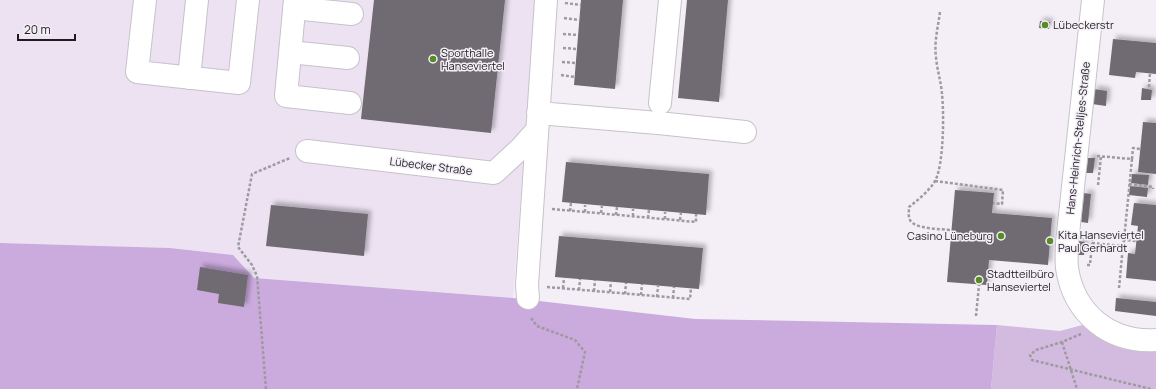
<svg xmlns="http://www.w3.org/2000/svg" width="1156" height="389" font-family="Manrope,sans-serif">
  <defs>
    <filter id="shadow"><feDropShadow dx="3.5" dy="-3.5" stdDeviation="2" flood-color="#0004"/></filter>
  </defs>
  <rect width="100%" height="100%" fill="#f4eff7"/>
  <path fill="#ece2f2" d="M0,0H536L513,298L254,278L233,255L170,248L0,243Z"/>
  <path fill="#d3bbe0" d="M1086,324L1156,348V389H991L997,325L1060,331Z"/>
  <path fill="#cbaade" d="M0,243L170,248L233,255L254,278L513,298L695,319L997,325L991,389H0Z"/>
  <path fill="#6f6a72" filter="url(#shadow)" d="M374,0H505L491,133L361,119Z
    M581,0H623L615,89L574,85Z
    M687,0H728L719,102L678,98Z
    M1040,21L1050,22L1049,29L1039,28Z
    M1113,39L1156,43V74L1136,72L1135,78L1109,75Z
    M1142,88L1152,90L1151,100H1141Z
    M1094,89L1107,91L1106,106L1092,104Z
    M1143,122L1156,123V174L1138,172Z
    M1088,158H1095L1093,173H1086Z
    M566,162L709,174L706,215L562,202Z
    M1132,174L1149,175L1148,185L1131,183Z
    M1130,186L1148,188L1147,197L1129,195Z
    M955,190L994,193L992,213L1052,218L1048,265L989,260L987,285L947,282Z
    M1084,193L1091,194L1088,223L1081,222Z
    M1134,203L1156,205V281L1126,278L1128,253L1135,254L1138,226L1131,225Z
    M271,205L368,214L364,256L266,246Z
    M559,236L703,248L699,289L555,277Z
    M1079,241L1085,242L1084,255H1077Z
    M200,267L248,275L244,307L218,303L219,294L197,290Z
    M1116,298L1156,302V316L1115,311Z"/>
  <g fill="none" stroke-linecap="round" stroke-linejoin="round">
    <g stroke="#c7c2ca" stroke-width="24">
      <path id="minor" d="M145,0L137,72L239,83L248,0
        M295,0L286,96L350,103
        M1093,0L1067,243C1067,251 1066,260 1067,268C1074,314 1110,343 1156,340
        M294,8L352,14
        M290,52L348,58
        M189,78L197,0
        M660,103L670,0
        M538,113L658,123L745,132
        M307,151L494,173L521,148L537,130
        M528,298L527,285L546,0"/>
    </g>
    <path stroke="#9d9aa0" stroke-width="2.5" stroke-dasharray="3 2" stroke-linecap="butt" d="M565,3L581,5
      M940,12C938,27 934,42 936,57C937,70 941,81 942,94C944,112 944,165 935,181C929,191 918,200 909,207C909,212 908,216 910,220C914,229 941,229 951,230
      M564,18L579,20
      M563,34L578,35
      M563,48L577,49
      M562,62L576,63
      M561,75L575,77
      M1149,87L1150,73
      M1097,156L1132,159L1133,148L1140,149
      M1132,159L1124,240L1136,241
      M935,181L1003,190L1002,204L993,203
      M1129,184L1153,187V189
      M1098,185L1101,156
      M552,209L696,222V214
      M570,211L571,203
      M585,212V205
      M601,213L602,206
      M616,215L617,207
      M633,216V209
      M648,218L649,210
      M665,219V212
      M680,220L681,213
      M1093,233L1092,243L1123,246L1124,240
      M1087,265H1090L1092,243
      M547,287L690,299L691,288
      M563,288L564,278
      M1119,288L1123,246
      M579,290L580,279
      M594,291L595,280
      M610,292L611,281
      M625,294L626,283
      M641,295L642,284
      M657,297L658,286
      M673,298L674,287
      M976,316L979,285
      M531,318L537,326L575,340L585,352L577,389
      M1081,334L1062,342L1036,350L1030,355L1032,360L1151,389
      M1062,342L1077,389
      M266,389L257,276L252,265L238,247L252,174L290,158"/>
    <use href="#minor" stroke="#fff" stroke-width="22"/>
  </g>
  <g fill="#568c26" stroke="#f4eff7" stroke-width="1.5">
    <circle cx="1045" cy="25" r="4"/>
    <circle cx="433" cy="59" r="4"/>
    <circle cx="1001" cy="236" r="4"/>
    <circle cx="1050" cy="241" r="4"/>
    <circle cx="979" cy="280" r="4"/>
  </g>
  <g text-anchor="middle" stroke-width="3" stroke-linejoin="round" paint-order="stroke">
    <g font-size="11" fill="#1e1c1f" stroke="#f4eff7" text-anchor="start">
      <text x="1053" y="29">Lübeckerstr</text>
      <text x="441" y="57">Sporthalle<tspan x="441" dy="13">Hanseviertel</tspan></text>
      <text x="1058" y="239">Kita Hanseviertel<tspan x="1058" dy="13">Paul Gerhardt</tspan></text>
      <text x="993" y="240" text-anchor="end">Casino Lüneburg</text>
      <text x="987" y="278">Stadtteilbüro<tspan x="987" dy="13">Hanseviertel</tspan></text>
    </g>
    <g font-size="11" fill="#1e1c1f" stroke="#f4eff7">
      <text transform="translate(1078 138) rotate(-84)" y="4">Hans-Heinrich-Stelljes-Straße</text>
      <text transform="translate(431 166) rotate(7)" y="4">Lübecker Straße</text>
    </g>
  </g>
  <path d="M18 34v6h57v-6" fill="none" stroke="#1e1c1f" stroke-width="2"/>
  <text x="24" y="34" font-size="12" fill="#1e1c1f" stroke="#f4eff7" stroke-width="3" paint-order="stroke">20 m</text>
</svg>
